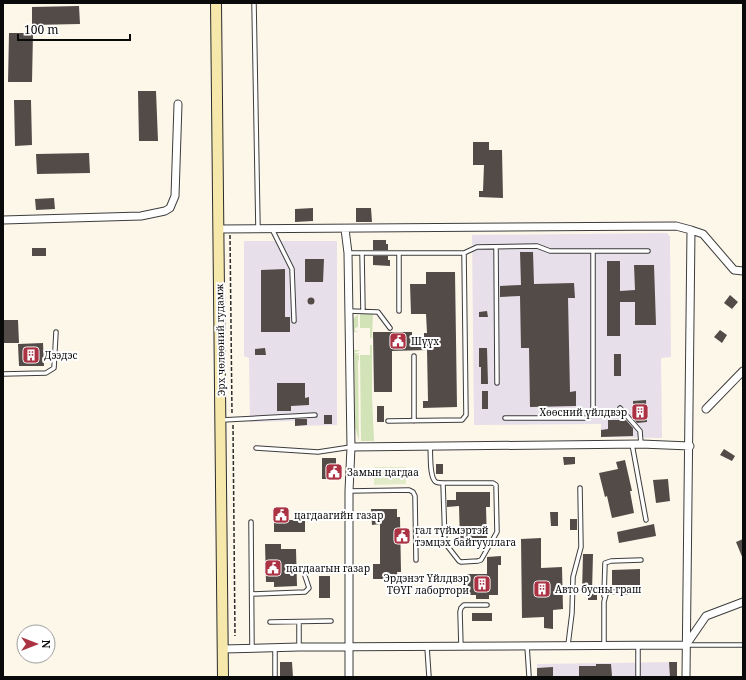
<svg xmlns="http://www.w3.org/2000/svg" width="746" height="680" font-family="'Noto Serif',serif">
  <rect width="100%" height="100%" fill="#fdf7ea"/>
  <path fill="#e7dfe9" d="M667,233L670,237L671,357L661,358L662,438L601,437V424L474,425L472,235Z
    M244,241H337V425L295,426V421L250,422L249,358L244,356Z
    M677,662V677H410L537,676V664Z"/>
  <path fill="#d2e3b8" d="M358,314V327L355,328V331L359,332H354V338L353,319Z
    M360,314H373L372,338H370V328H360Z
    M354,344V350H359V351L355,352V353H359V354L355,355H359V360L358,361L359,441L355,427Z
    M370,345H372V395L374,441H361L360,355H370Z"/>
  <path fill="#e2ebc8" d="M374,467H406V484L374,485Z"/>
  <path fill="#524b48" d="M79,6L80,24L32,25V7Z
    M9,33H33L32,82H8Z
    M138,91H156L158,141H139Z
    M14,100H31L32,145L15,146Z
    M473,142H489V150H502L503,198L479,197V191H483L484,165H473Z
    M89,153L90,173L37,174L36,154Z
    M54,198L55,209L36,210L35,199Z
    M313,208V221L295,222V209Z
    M356,208H371L372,222H356Z
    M373,240H386V244H388V250H373Z
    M32,248H46V256H32Z
    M520,252H533L534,284L574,283L575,298H568L570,392L576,391V406L530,407L529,348H521L520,296L500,297V286L521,285Z
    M373,256H388V260H390V266L373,265Z
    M305,259H324L323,282H305Z
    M607,261H620V291L635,290L634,265H654L656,325H635V302H620V336H607Z
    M285,269V317H290V332H261V270Z
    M426,272H455L457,407L423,408V401H428L427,350L392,351V392H374L373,332H412V339H424V333H427L426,314H411L410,284H426Z
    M730,295L738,302L732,309L724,303Z
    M307.5 301a3.5 3.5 0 1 1 7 0a3.5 3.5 0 1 1-7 0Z
    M487,311L488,317H479V312Z
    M3,320H18L19,343H3Z
    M720,330L727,335L722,343L714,337Z
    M43,343L44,366H19L18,344Z
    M265,348L266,355H255V349Z
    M479,348H487L488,384H481V367H479Z
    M614,354H621V376H614Z
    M277,383H305V398L309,397V405L291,406V411H277Z
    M482,391H488V409H482Z
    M646,400L647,422L637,423L634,419L633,401Z
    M377,406H384V422H377Z
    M324,415H332V424H324Z
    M295,419H307V425L295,426Z
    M608,420H626L633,428V436L601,437V430L608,429Z
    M724,449L735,456L732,461L720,455Z
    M563,457H575V464L564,465Z
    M322,458H336V479H322Z
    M625,460L632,491H630L634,513L612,518L607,496L605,497L599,473L618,469L616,462Z
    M436,464H443V474H436Z
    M668,479L670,501L656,503L653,480Z
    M456,492H490V507H486L487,541H460L459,506L447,507V500H456Z
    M371,509H397V517H400L401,572H397L398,579H373V564H380V524L372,525Z
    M550,512H558V526H551Z
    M274,514H279V520H305V532H274Z
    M570,519H577V530H570Z
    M654,524L656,536L619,543L617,532Z
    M541,538V568L562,567L563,609L553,610V629L544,628V617L522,618L521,539Z
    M743,539V559L736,542Z
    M265,544H281V549H296L297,586L274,587V582H266Z
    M583,554H593L592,592H582Z
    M501,556V565H498V595H489V599H476V595H467L466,574H487V557Z
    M640,569V585H612V570Z
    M319,576H330V598H319Z
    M588,594H597V600H588Z
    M472,613H492V621H472Z
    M280,662H292L293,677H280Z
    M669,662H677V677H670Z
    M596,664H611L612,676L579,677V666H596Z
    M553,667V677H537V668Z"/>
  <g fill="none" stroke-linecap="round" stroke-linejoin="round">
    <g stroke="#3d3d3d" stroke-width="5.5">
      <path id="service" d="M254,3L258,229
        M272,229L292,269L294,321
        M496,247L497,383
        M348,253H464L477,247L537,246L550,251H648
        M362,253L363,311
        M349,311L378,312L390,328
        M399,311V253
        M414,356V421
        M3,374L46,373L54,368L56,332
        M620,408L640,431L641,444
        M505,418H588L593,413V251
        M222,420L315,415
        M388,421L462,420L466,415L464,253
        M632,444L646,520
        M430,446C431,454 429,478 436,482C438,483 440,483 443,483H493L496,485L497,532L481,560L478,561L461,562L459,561L445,543L443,483
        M256,448L318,452L351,447
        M349,491L409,490L413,492L415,496L416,560
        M251,522L252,648
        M252,594L305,592L309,588L303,570
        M604,596L605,563L611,561L641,560
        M270,622L331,621
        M299,622V646
        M568,645L572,613L573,577L581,547L580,488
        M638,645V677
        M687,645H743
        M527,646L529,676
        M604,646V602L606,594L609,592H635
        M427,647L429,677
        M461,647L460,612L461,608L464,605H487
        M275,649V677"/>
    </g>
    <g stroke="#3d3d3d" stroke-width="9">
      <path id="minor" d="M3,220L141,216L165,211L170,208L175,196L178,104
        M219,229L676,226L691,230L703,234L734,270L743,271
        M345,229L348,253L351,447L349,491V677
        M706,409L743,371
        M351,447L641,444L690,446
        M686,645L706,616L743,602
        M223,649L299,647L686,645
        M686,677L691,230"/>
    </g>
    <g stroke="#2c2c2c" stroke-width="12">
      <path id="secondary" d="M216,3L223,677"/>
    </g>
    <path stroke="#2c2c2c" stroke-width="1.5" stroke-dasharray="4 2" stroke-linecap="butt" d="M230,235L232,414
      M233,425L235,636"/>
    <use href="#service" stroke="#fff" stroke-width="3.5"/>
    <use href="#minor" stroke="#fff" stroke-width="7"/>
    <use href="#secondary" stroke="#f6e7ab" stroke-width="10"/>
  </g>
  <defs>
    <g id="civic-square" transform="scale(0.9)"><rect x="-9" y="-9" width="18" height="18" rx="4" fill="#ab3243" stroke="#fff"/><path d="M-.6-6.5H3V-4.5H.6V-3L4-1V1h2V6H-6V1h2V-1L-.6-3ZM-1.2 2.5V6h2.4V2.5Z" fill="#fff"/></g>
    <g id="building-square" transform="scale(0.9)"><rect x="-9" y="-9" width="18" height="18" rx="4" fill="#ab3243" stroke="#fff"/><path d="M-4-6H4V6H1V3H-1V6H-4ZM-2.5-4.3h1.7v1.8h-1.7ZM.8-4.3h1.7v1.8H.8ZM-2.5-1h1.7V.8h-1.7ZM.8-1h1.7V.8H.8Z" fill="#fff"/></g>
  </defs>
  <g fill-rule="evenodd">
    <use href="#civic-square" x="398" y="341"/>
    <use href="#building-square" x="31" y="355"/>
    <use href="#building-square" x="640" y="412"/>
    <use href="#civic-square" x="334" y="472"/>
    <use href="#civic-square" x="281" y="515"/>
    <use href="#civic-square" x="402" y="536"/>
    <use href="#civic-square" x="273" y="568"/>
    <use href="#building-square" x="482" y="584"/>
    <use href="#building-square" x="542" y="589"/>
  </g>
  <g text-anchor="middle" stroke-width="4" stroke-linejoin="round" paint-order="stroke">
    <g font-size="10" fill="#0a0a0a" stroke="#fff">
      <text transform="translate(220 340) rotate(-91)" y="4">Эрх чөлөөний гудамж</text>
    </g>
    <g font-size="10" fill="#0a0a0a" stroke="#fff" text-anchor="start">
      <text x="411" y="345">Шүүх</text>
      <text x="44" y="359">Дээдэс</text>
      <text x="627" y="416" text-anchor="end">Хөөсний үйлдвэр</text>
      <text x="347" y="476">Замын цагдаа</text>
      <text x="294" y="519">цагдаагийн газар</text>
      <text x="415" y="534">гал түймэртэй<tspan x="415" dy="12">тэмцэх байгууллага</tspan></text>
      <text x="286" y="572">цагдаагын газар</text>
      <text x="469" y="582" text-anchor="end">Эрдэнэт Үйлдвэр<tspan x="469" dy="12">ТӨҮГ лабортори</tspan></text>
      <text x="555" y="593">Авто бусны граш</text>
    </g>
  </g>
  <rect width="746" height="680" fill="none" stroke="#0a0a0a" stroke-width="8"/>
  <g transform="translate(36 644) rotate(90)"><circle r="19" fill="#ffffff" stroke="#9d9d9d"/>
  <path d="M0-3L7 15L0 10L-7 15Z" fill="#ab3243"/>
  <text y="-6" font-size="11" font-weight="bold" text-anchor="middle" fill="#0a0a0a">N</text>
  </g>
  <path d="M18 34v6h112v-6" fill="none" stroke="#0a0a0a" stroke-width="2"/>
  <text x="24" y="34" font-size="12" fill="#0a0a0a" stroke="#ffffff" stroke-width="3" paint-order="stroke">100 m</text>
</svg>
